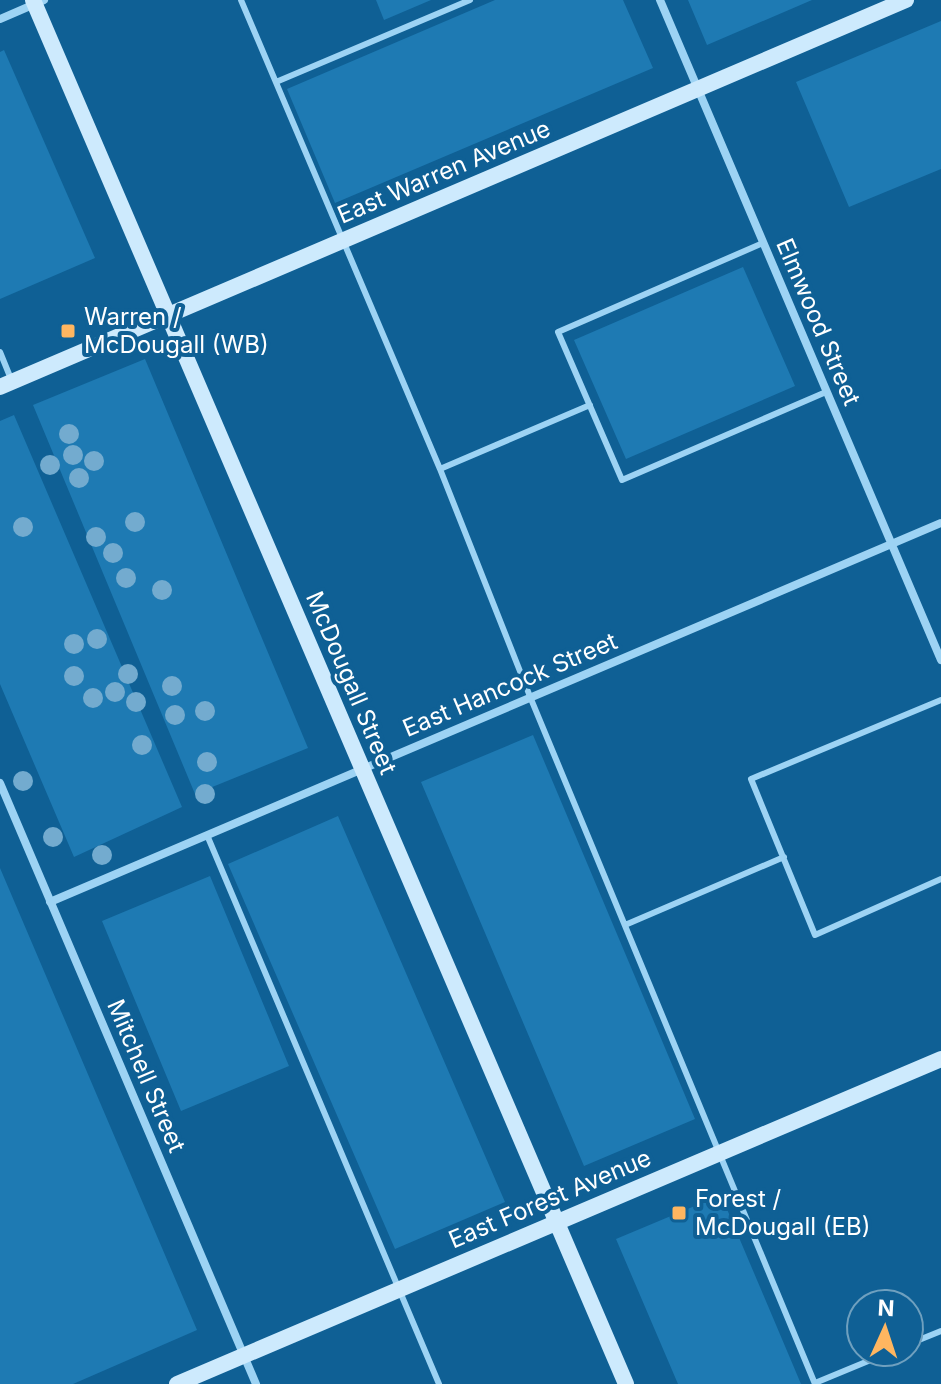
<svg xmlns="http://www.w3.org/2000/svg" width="941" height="1384" font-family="Inter,sans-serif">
  <rect width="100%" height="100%" fill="#0f6095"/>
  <path fill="#1e7ab3" d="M376,0H431L384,20Z
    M495,0H623L653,68L335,203L287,89Z
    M688,0H812L707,45Z
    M941,21V169L849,207L796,82Z
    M4,50L95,258L0,299V52Z
    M743,267L795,386L626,459L574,340Z
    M145,359L308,748L195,794L33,405Z
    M14,415L182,807L74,857L0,684V421Z
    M533,735L695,1119L584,1166L421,782Z
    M338,816L505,1202L395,1249L228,864Z
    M0,868L197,1330L73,1384H0Z
    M210,876L289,1066L181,1111L102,921Z
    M721,1195L801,1384H678L616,1239Z"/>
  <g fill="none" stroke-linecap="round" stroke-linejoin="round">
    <path stroke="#9dd3f4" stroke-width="6" d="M241,0L440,469L531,699L815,1384
      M276,82L470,0
      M763,243L558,332L622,480L826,392
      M0,352L11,379
      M440,469L590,405
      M941,700L751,779L815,935L941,879
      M207,835L439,1384
      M625,925L784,857
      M909,1344L941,1331
      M815,1383L890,1352"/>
    <path stroke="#9dd3f4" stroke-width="8" d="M660,0L941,660
      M0,19L44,0
      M0,783L256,1384
      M50,902L941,523"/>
    <path stroke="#cdeafd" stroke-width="16" d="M33,0L626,1384
      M0,387L906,0
      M177,1384L941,1059"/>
  </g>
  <g fill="#73abcf">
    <circle cx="69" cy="434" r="10"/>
    <circle cx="73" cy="455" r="10"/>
    <circle cx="94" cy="461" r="10"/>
    <circle cx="50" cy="465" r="10"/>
    <circle cx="79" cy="478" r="10"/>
    <circle cx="135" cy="522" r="10"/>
    <circle cx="23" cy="527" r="10"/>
    <circle cx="96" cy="537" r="10"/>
    <circle cx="113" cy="553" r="10"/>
    <circle cx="126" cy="578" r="10"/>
    <circle cx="162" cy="590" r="10"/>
    <circle cx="97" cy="639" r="10"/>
    <circle cx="74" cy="644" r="10"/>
    <circle cx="128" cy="674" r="10"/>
    <circle cx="74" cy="676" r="10"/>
    <circle cx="172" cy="686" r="10"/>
    <circle cx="115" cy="692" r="10"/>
    <circle cx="93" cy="698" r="10"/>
    <circle cx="136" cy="702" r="10"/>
    <circle cx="205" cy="711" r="10"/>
    <circle cx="175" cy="715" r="10"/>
    <circle cx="142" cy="745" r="10"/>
    <circle cx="207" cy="762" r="10"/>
    <circle cx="23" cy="781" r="10"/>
    <circle cx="205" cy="794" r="10"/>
    <circle cx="53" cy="837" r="10"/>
    <circle cx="102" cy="855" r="10"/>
  </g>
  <g fill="#ffb660" stroke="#0f6095" stroke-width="3">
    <rect x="60" y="323" width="16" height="16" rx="4"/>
    <rect x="671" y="1205" width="16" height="16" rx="4"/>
  </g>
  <g text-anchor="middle" stroke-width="8" stroke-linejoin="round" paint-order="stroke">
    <g font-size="24" fill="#fff" stroke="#0f6095">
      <text transform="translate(444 172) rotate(-23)" y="8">East Warren Avenue</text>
      <text transform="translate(818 322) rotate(67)" y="8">Elmwood Street</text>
      <text transform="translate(351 683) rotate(67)" y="8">McDougall Street</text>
      <text transform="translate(510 685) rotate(-23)" y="8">East Hancock Street</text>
      <text transform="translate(146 1076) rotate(67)" y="8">Mitchell Street</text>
      <text transform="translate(550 1199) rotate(-23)" y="8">East Forest Avenue</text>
    </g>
    <g font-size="24" fill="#fff" stroke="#0f6095" text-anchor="start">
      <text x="84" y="325">Warren /<tspan x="84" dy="28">McDougall (WB)</tspan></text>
      <text x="695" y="1207">Forest /<tspan x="695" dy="28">McDougall (EB)</tspan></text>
    </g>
  </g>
  <g transform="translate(885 1328) rotate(3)"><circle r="38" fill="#0f6095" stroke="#6fa0bf" stroke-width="2"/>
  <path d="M0-6L14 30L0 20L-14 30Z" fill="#ffb660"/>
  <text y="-12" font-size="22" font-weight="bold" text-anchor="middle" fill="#ffffff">N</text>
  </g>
</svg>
